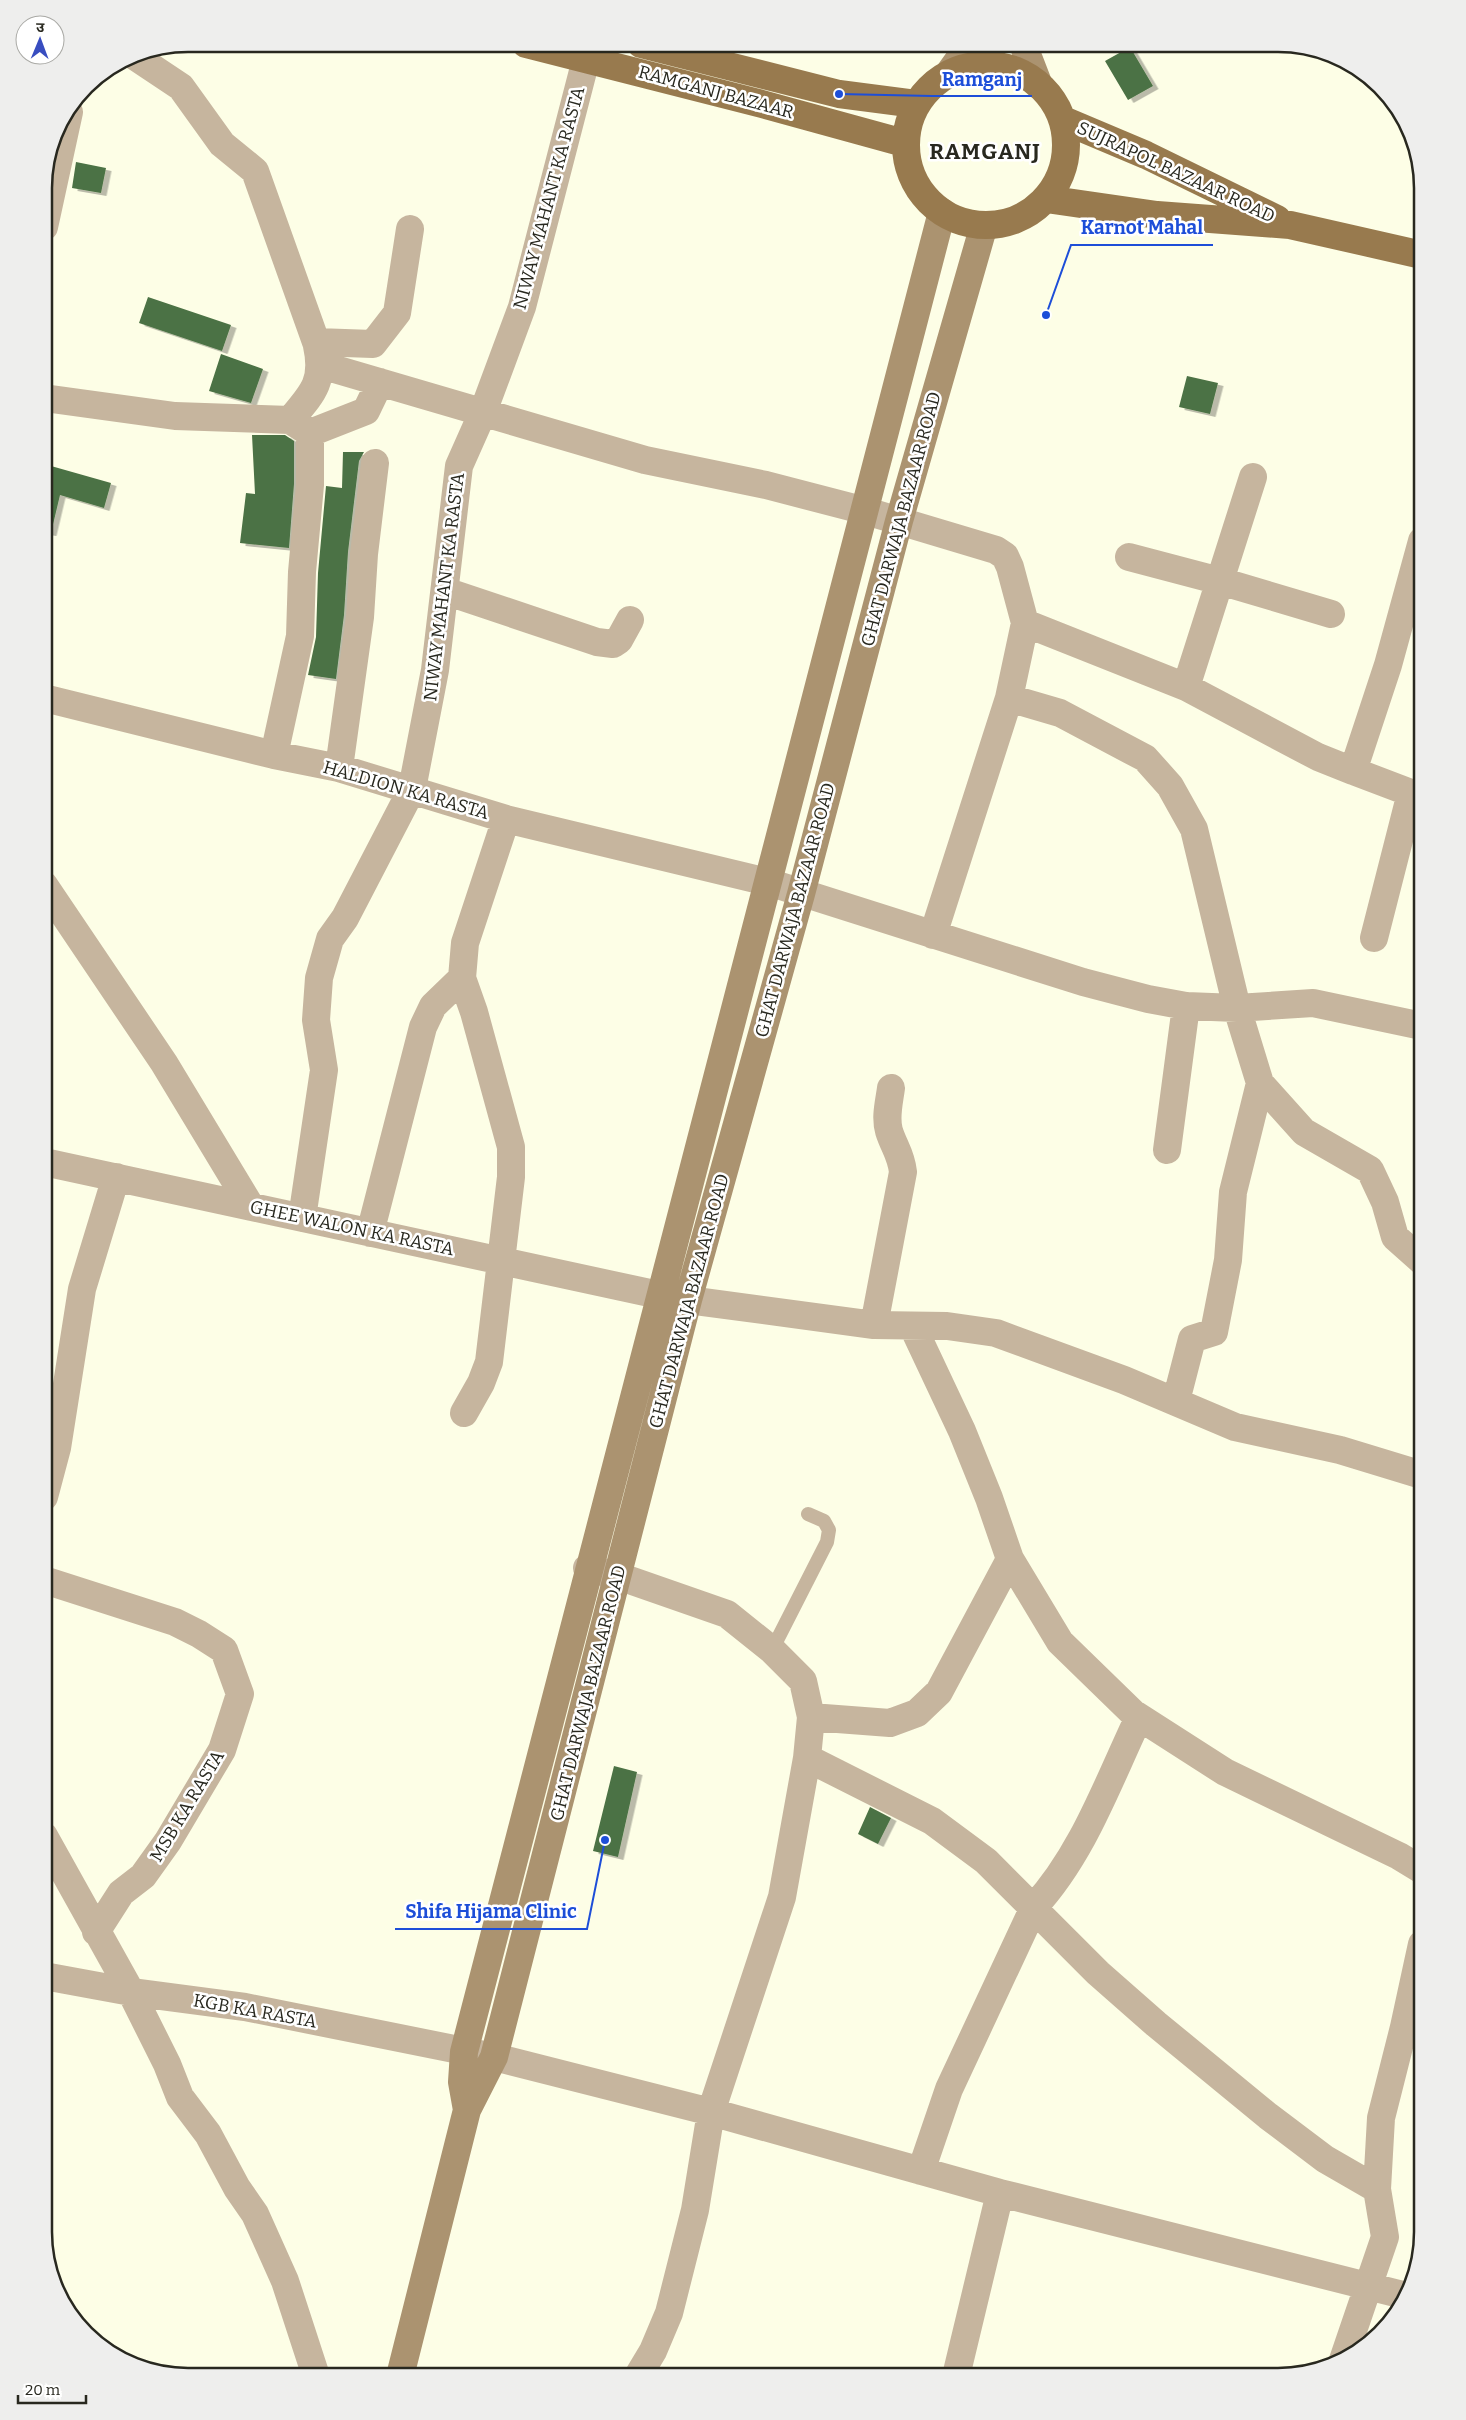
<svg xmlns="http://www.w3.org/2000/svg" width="1466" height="2420" font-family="Bitter,'Noto Sans Devanagari',serif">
  <defs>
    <filter id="shadow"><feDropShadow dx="5.5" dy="3" stdDeviation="0" flood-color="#0004"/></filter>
  </defs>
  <rect width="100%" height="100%" fill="#fdfee6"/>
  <path fill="#4c7244" filter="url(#shadow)" d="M1130,47L1153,86L1128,100L1105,61Z
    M76,162L106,168L101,193L72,188Z
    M148,297L231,325L222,351L139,323Z
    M221,354L263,369L251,403L209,391Z
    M1187,376L1218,383L1210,414L1179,407Z
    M252,435H285L294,441V484L289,548L240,543L246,493L255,494Z
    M343,452H364L359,461L348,552L344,615L336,679L308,675L316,637L318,573L326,486L342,488Z
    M44,464L111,483L104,508L60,495L51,533L44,532Z
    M614,1766L637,1772L618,1857L593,1851Z
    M870,1807L891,1818L878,1844L858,1834Z"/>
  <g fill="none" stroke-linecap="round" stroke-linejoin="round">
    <path stroke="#c6b59e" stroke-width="14" d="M772,1650L827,1542L829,1530L824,1521L808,1514"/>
    <path stroke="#c6b59e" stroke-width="28" d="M133,55L181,87L222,144L255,171L316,342L373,344L397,313L410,229
      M44,227L69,112
      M321,365L645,460L766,485L866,511L996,550L1005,556L1010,567L1025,623
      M44,398L175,416L290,420L310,433V485L302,572L300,636L274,755
      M290,420C312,394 325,382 317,346
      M310,433L366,411L380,382
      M1129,557L1220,581L1331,614
      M445,591L597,642L613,644L619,640L630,620
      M1186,687L1253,477
      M44,698L274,755L339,768L506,819L768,882L1083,982L1148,999L1186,1006L1237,1008L1313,1003L1422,1026
      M1009,698L1060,713L1145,758L1170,786L1194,829L1237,1008L1260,1083L1304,1132L1370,1170L1385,1202L1395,1237L1422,1261
      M339,768L360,617L364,554L375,463
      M1422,795L1411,793L1353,771L1388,665L1422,541
      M44,885L164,1063L251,1207
      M933,935L1009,698L1025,623L1186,687L1318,757L1353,771
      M1374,938L1411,793
      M1167,1150L1186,1006
      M44,1162L659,1295
      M302,1218L324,1070L316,1020L319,978L330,939L345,918L412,789L435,670L459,466L483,412L522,307L590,44
      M370,1233L423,1027L433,1006L462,978
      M688,1300L874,1325L947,1326L996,1333L1124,1380L1235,1427L1340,1450L1422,1475
      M874,1325L903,1172C901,1154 894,1147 889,1131C885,1117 889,1103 891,1088
      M913,1327L962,1431L989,1498L1010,1559L1060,1642L1133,1713L1225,1772L1399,1856L1422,1870
      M1176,1401L1192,1339L1214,1332L1228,1260L1233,1192L1260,1083
      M464,1413L481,1383L489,1362L511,1177V1147L474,1012L462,978L465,943L506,819
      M44,1497L57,1448L82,1289L116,1177
      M587,1568L618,1576L727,1614L772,1650L803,1681L811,1717L807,1758L782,1897L711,2112L695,2210L669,2313L653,2351L638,2376
      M44,1580L175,1622L199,1634L224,1650L240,1694L222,1750L168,1841L143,1876L121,1893L96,1932
      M811,1717L890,1723L917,1713L939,1692L1010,1559
      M807,1758L932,1821L986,1861L1098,1973L1156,2024L1268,2116L1325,2159L1377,2189
      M44,1836L131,1992L167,2064L180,2097L208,2134L237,2188L255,2214L285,2281L316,2376
      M44,1976L131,1992L245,2007L494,2057L711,2112L1000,2193L1403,2295
      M921,2171L949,2089L1034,1907C1083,1854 1108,1782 1139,1717
      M1343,2360L1385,2237L1377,2189L1381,2118L1404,2027L1422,1944
      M956,2376L1000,2193"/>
    <path stroke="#ab9370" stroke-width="28" d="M1023,44L1038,83
      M950,72L970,44
      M467,2110L462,2082L464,2052C619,1438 786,827 942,212
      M400,2376L467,2110L494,2057L688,1300L801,894L899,521L984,225"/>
    <path stroke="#987a4e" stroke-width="28" d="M526,44L762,104L904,143
      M641,44L839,94L916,104
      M906 145a80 80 0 1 1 160 0a80 80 0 1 1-160 0Z
      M1063,120L1146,155L1277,219
      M1046,199L1157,215L1290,225L1422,255"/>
  </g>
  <g text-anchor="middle" stroke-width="5" stroke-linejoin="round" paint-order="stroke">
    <g font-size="18" fill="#28281f" stroke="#fff">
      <text transform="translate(716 92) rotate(15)" y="6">RAMGANJ BAZAAR</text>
      <text transform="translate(1176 172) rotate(25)" y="6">SUJRAPOL BAZAAR ROAD</text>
      <text transform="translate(549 198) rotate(-75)" y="6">NIWAY MAHANT KA RASTA</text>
      <text transform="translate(901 519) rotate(-75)" y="6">GHAT DARWAJA BAZAAR ROAD</text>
      <text transform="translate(444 587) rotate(-83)" y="6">NIWAY MAHANT KA RASTA</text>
      <text transform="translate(406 790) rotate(16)" y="6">HALDION KA RASTA</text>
      <text transform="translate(795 910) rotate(-75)" y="6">GHAT DARWAJA BAZAAR ROAD</text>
      <text transform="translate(352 1228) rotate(12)" y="6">GHEE WALON KA RASTA</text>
      <text transform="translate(689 1301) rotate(-75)" y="6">GHAT DARWAJA BAZAAR ROAD</text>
      <text transform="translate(588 1693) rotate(-76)" y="6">GHAT DARWAJA BAZAAR ROAD</text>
      <text transform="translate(187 1806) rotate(-59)" y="6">MSB KA RASTA</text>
      <text transform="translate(255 2011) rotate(10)" y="6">KGB KA RASTA</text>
    </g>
    <g font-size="22" font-weight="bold" letter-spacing="1" fill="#28281f" stroke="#fff">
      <text x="985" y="159">RAMGANJ</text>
    </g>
  </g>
  <path d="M0 0H1466V2420H0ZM188 52H1278A136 136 0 0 1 1414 188V2232A136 136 0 0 1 1278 2368H188A136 136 0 0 1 52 2232V188A136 136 0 0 1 188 52Z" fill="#eeeeed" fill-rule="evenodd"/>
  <path fill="none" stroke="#28281f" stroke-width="2.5" d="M188 52H1278A136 136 0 0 1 1414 188V2232A136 136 0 0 1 1278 2368H188A136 136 0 0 1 52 2232V188A136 136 0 0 1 188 52Z"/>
  <path fill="none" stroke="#1d4ed8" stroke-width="2" d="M839 94L932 96H1032M1046 315L1071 245H1213M605 1840L587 1929H395"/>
  <g fill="#1d4ed8" stroke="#fff" stroke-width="2">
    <circle cx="839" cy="94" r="5"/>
    <circle cx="1046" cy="315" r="5"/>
    <circle cx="605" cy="1840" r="5"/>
  </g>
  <g font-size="19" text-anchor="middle" font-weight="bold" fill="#1d4ed8" stroke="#fff" stroke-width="5" stroke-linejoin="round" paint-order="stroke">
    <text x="982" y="86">Ramganj</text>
    <text x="1142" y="234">Karnot Mahal</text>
    <text x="491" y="1918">Shifa Hijama Clinic</text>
  </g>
  <g transform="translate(40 40) rotate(1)"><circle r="24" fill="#ffffff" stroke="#a9a9a5"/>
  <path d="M0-4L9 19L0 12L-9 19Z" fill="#384dc0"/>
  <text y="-8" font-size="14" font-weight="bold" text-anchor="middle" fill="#28281f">उ</text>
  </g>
  <path d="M18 2395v8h68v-8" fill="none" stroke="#28281f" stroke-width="2.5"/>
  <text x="25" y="2395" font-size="15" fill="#28281f" stroke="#ffffff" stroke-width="4" paint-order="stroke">20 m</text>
</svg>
